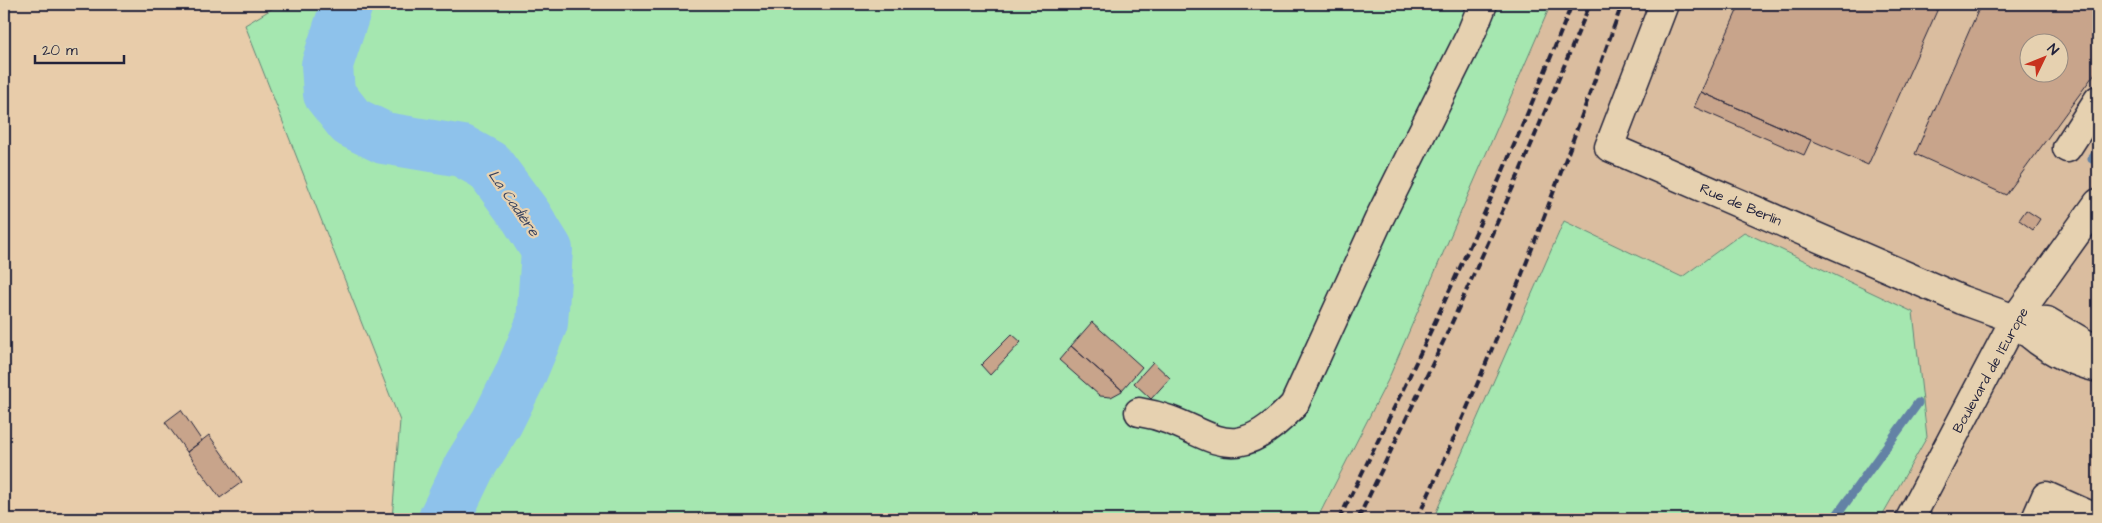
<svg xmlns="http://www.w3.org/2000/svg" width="2102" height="523" font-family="'Architects Daughter',sans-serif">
  <rect width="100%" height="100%" fill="#e8ccaa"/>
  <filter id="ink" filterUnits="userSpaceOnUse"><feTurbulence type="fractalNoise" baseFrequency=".02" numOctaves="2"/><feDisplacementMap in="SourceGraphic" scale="10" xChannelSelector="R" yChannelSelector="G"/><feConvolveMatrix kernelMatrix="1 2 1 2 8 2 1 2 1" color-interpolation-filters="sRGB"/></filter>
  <g filter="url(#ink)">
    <path fill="#dabd9f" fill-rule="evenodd" d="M1551,4H2098V519H1880L1927,437L1745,232L1682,277L1564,221L1433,519H1317L1388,380ZM2030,42H2060V72H2030Z"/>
    <path fill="#a5e7b0" stroke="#648476" d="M280,4H1551L1388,380L1317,519H392L400,421L245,25Z
      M1564,221L1682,277L1744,232L1913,312L1927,437L1880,519H1433Z"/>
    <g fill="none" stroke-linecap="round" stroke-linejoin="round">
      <path stroke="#6382a5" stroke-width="9" d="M2092,159L2098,151
        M1834,519L1918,403"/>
      <path stroke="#8ec2eb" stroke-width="52" d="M347,4L327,65L329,94L351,122L384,138L462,151L489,166L526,216L547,250L542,323L519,378L497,422L469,467L444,519"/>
    </g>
    <path fill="#c8a48b" stroke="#22223b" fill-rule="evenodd" d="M1740,4H1940L1868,165L1701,92Z
      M1981,4H2082L2098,11V69L2006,195L1915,154ZM2030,42H2060V72H2030Z
      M1701,92L1811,140L1804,155L1694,107Z
      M2026,210L2040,219L2033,230L2019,220Z
      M1092,322L1142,367L1122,390L1071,346Z
      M1012,334L1021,342L990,375L981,365Z
      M1071,346L1122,390V391L1111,397L1100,396L1059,360Z
      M1153,362L1170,378L1151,399L1134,383Z
      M181,410L202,441L187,452L165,422Z
      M209,435L242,482L220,498L187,452Z"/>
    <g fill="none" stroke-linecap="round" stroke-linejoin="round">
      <g stroke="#22223b" stroke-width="31">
        <path id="minor" d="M1664,4L1609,147L1962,300L2015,319L2047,321L2098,351
          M2067,148L2098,100
          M2015,319C2036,344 2066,360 2098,368
          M1139,412C1211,423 1225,478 1294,405L1380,217L1470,36L1483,4
          M1910,519L2015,319L2098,203
          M2036,519L2046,496L2098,519"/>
      </g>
      <use href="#minor" stroke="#e6d1b0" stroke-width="28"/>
      <path stroke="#22223b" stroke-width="4" stroke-dasharray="8 4" stroke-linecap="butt" d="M1339,519C1424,351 1503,179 1572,4
        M1358,519L1445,338L1518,176L1590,4
        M1417,519C1496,352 1560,178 1622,4"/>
    </g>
  </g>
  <g text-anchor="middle" stroke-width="4.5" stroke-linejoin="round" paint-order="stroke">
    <g font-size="14" fill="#22223b" stroke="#e6d1b0">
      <text transform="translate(1741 204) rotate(23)" y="5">Rue de Berlin</text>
      <text transform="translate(1990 370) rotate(-61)" y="5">Boulevard de l'Europe</text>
    </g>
    <g font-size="15" font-style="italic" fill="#38425e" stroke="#e6d1b0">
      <text transform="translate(514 203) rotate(55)" y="5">La Cadière</text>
    </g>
  </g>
  <rect width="2102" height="523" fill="none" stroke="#e6d1b0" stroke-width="20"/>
  <rect x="10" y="10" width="2082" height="503" fill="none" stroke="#22223b" stroke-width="2" filter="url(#ink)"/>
  <g transform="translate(2044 58) rotate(47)"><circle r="24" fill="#e6d1b0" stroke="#988b81"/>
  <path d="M0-4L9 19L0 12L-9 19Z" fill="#c8321e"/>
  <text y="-8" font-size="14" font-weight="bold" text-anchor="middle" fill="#22223b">N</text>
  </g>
  <path d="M35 55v8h89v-8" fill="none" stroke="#22223b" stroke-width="2.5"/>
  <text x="42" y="55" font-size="15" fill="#22223b" stroke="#e6d1b0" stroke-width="4" paint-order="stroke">20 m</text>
</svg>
